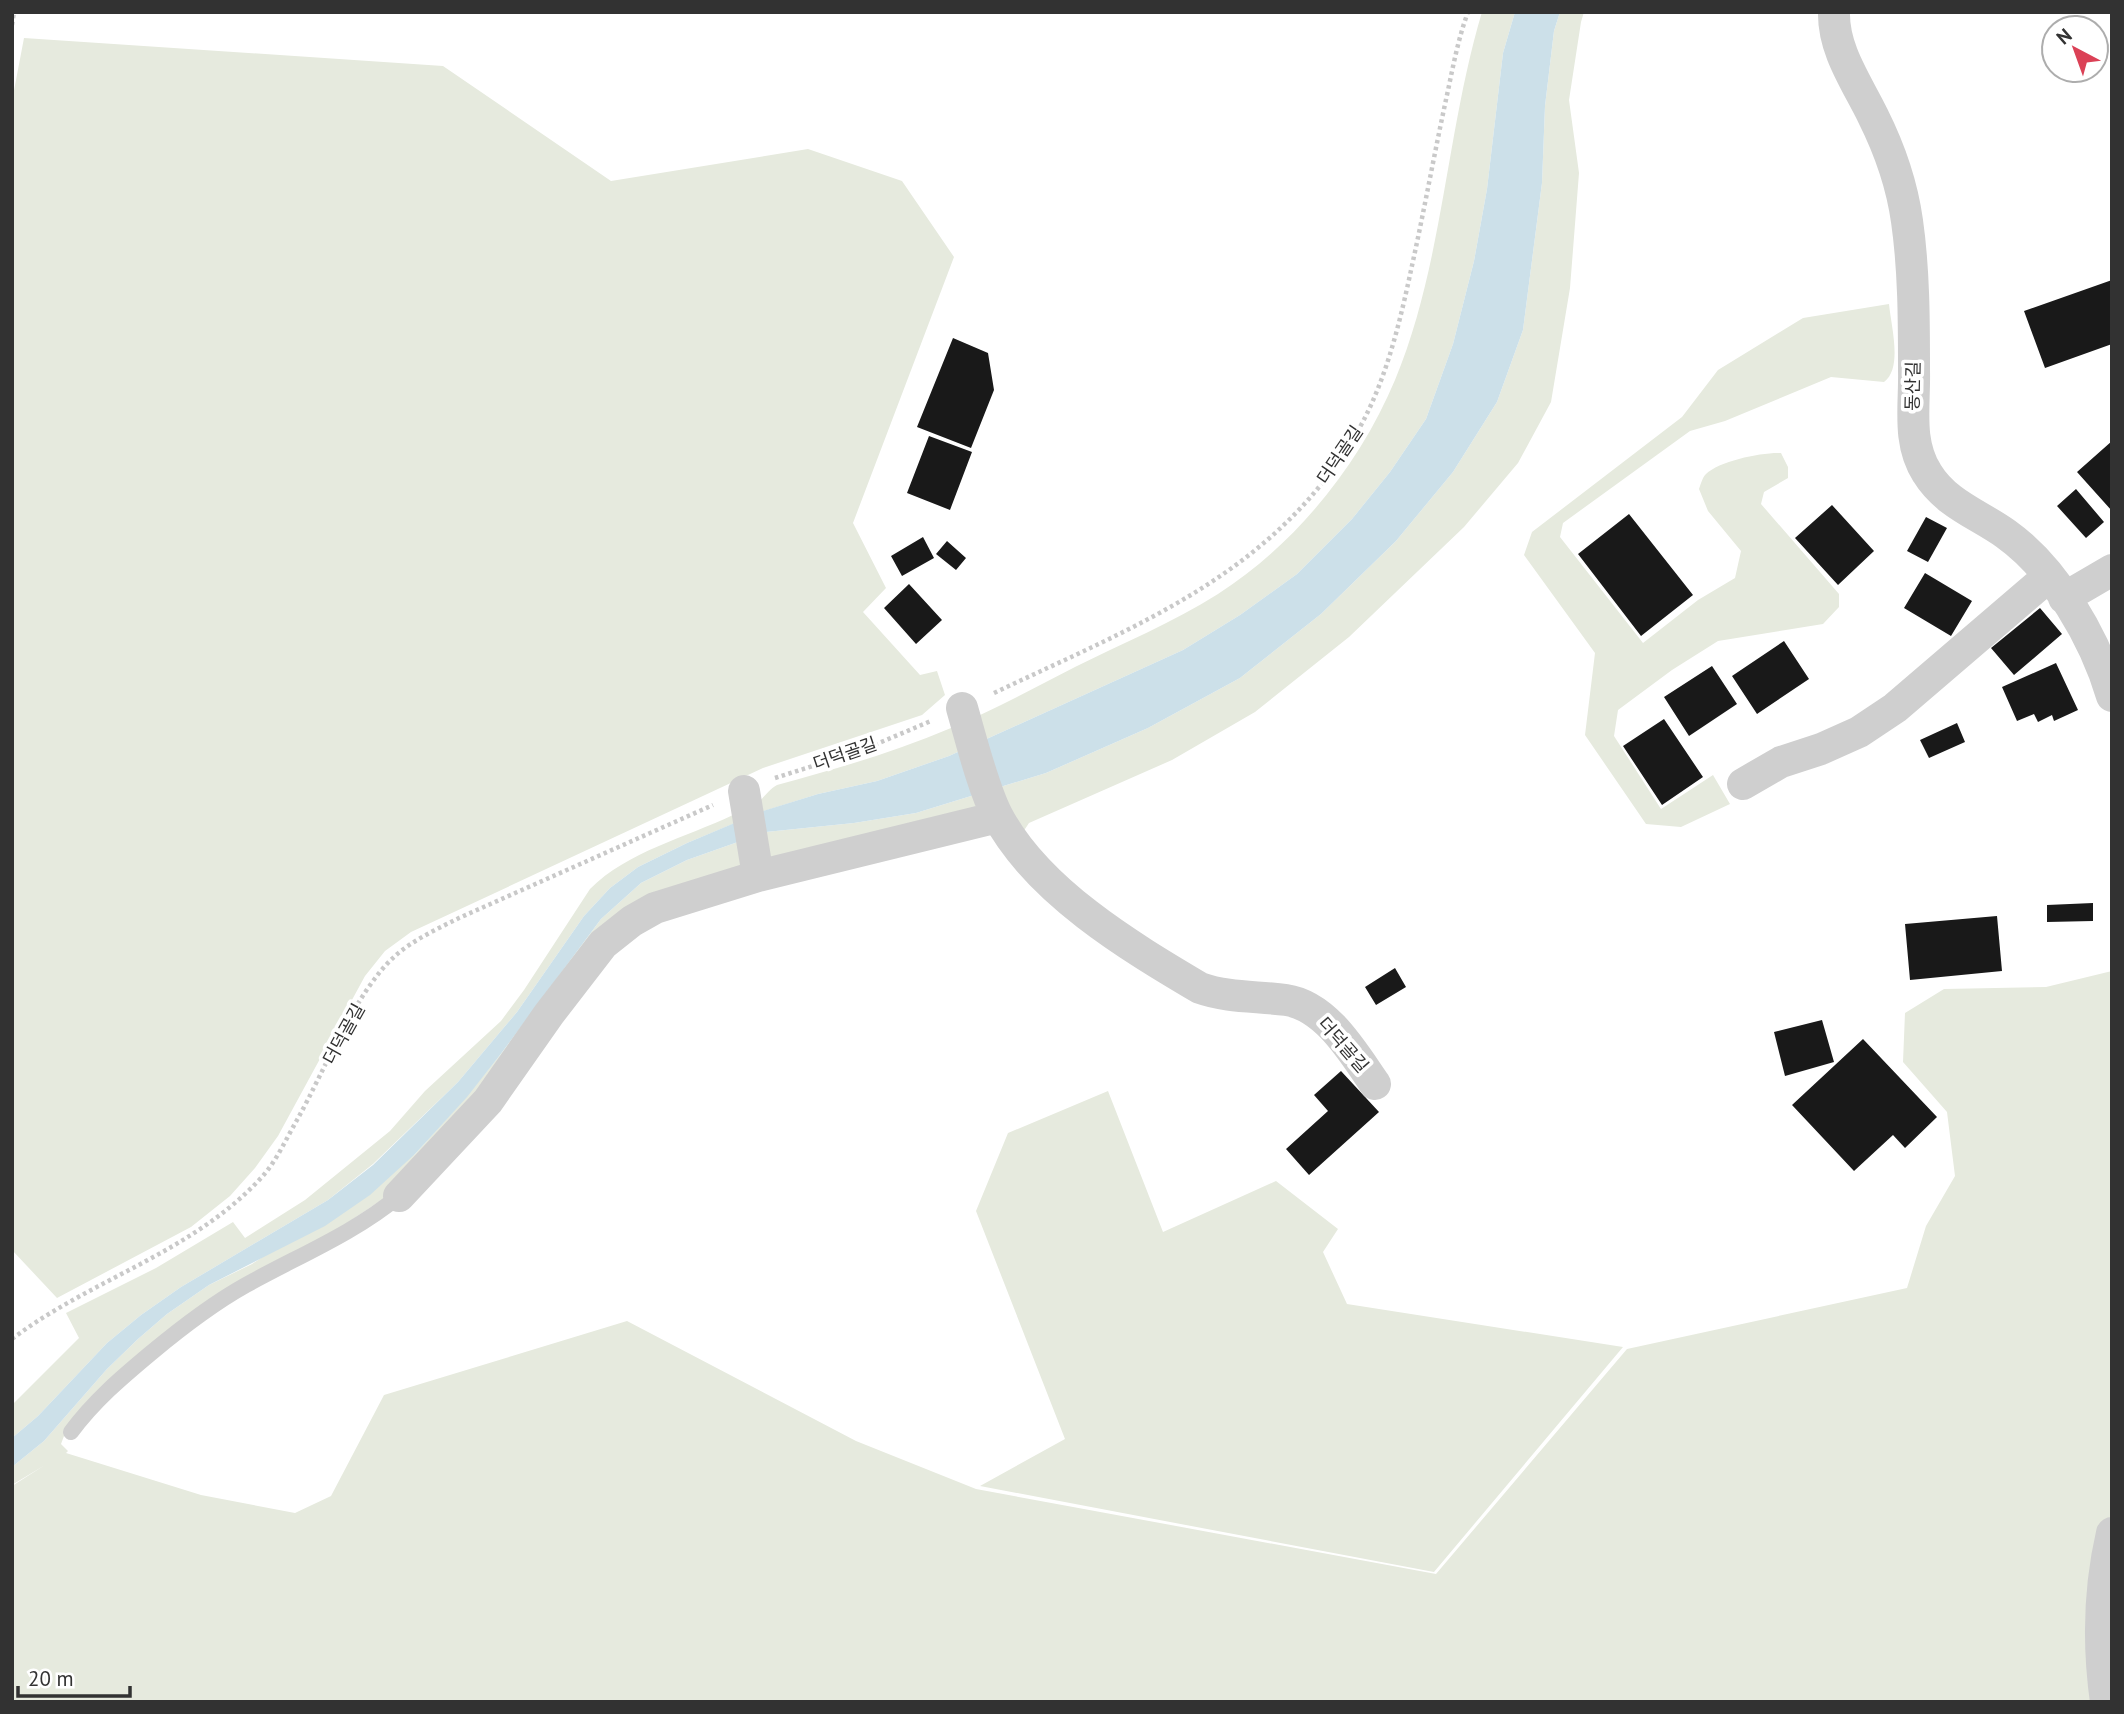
<svg xmlns="http://www.w3.org/2000/svg" width="2124" height="1714" font-family="'PT Sans','Noto Sans KR',sans-serif">
  <rect width="100%" height="100%" fill="#fff"/>
  <path fill="#e6eade" d="M1482,12H1515L1503,53L1487,189L1474,261L1453,344L1426,419L1390,472L1352,519L1297,574L1240,615L1183,650L949,756L877,781L818,794L764,811L687,843L638,867L610,888L584,916L517,1012L458,1082L373,1164L328,1200L181,1287L141,1315L107,1343L38,1416L12,1438V1405L79,1338L66,1313L156,1268L233,1222L245,1238L305,1200L390,1131L425,1091L501,1021L524,990L590,889C628,851 685,838 733,815C741,812 750,807 757,803C765,797 768,790 777,785C836,769 895,752 951,728C994,710 1034,688 1075,667C1123,643 1172,623 1218,594C1295,545 1360,464 1395,380C1443,265 1446,132 1482,12Z
    M1560,12H1584L1581,22L1569,100L1579,173L1570,288L1551,402L1518,463L1464,527L1349,637L1255,712L1172,760L1029,823L1023,832L918,827L677,886L533,1025L386,1197L338,1229L220,1294L64,1436L61,1444L68,1451L66,1453L201,1495L295,1513L331,1496L384,1395L627,1321L856,1441L976,1489L1436,1574L1627,1349L1907,1288L1926,1226L1955,1176L1947,1112L1903,1062L1905,1013L1944,989L2046,987L2112,971V1702H12V1486L45,1465L12,1485V1467L44,1441L107,1369L138,1339L167,1314L209,1285L252,1264L415,1154L466,1097L500,1055L601,919L641,883L687,860L766,832L854,823L916,813L1046,773L1148,728L1240,678L1321,614L1396,541L1453,472L1497,402L1523,330L1542,183L1545,106L1554,31Z
    M24,38L443,66L611,181L808,149L902,181L954,257L853,523L886,588L863,612L920,675L937,671L945,695L922,715L763,768L411,932L385,951L365,976L278,1136L255,1168L230,1196L191,1227L57,1298L12,1250V101Z
    M1889,304C1891,326 1903,368 1884,382L1831,377L1725,421L1690,431L1563,523L1560,537L1643,643L1698,600L1735,578L1741,551L1708,511L1699,489C1701,484 1702,478 1706,474C1719,461 1762,452 1781,453L1788,467V478L1764,492L1761,504L1839,594V607L1823,624L1718,641L1672,670L1618,710L1614,736L1661,809L1713,775L1730,804L1681,827L1646,824L1585,735L1595,653L1524,555L1532,532L1682,417L1718,370L1803,318Z
    M1108,1091L1163,1232L1276,1181L1338,1229L1323,1252L1347,1304L1623,1347L1434,1572L980,1486L1065,1439L976,1211L1008,1133Z"/>
  <path fill="#cce0e9" d="M1515,12H1560L1554,31L1545,106L1542,183L1523,330L1497,402L1453,472L1396,541L1321,614L1240,678L1148,728L1046,773L916,813L854,823L766,832L687,860L641,883L601,919L500,1055L467,1097L415,1154L370,1195L325,1226L209,1285L167,1314L138,1339L107,1369L44,1441L12,1467V1438L38,1416L107,1343L141,1315L181,1287L328,1200L373,1165L458,1082L517,1012L584,916L610,888L638,867L687,843L763,811L818,794L877,781L949,756L1183,650L1240,615L1297,574L1352,519L1390,472L1426,419L1453,344L1474,261L1487,189L1503,53Z"/>
  <path fill="#191919" d="M2112,280V344L2045,368L2024,311Z
    M953,338L988,353L994,390L971,448L917,427Z
    M929,436L972,452L950,510L907,493Z
    M2112,441V511L2077,472Z
    M2076,489L2104,522L2086,538L2057,506Z
    M1832,505L1874,551L1838,585L1795,538Z
    M1629,514L1693,595L1641,636L1578,554Z
    M1926,517L1947,528L1928,562L1907,551Z
    M923,537L934,558L902,576L891,556Z
    M947,541L966,558L956,570L936,554Z
    M1925,573L1972,601L1951,636L1904,608Z
    M909,584L942,620L916,644L884,608Z
    M2040,608L2062,634L2014,675L1991,648Z
    M1784,641L1809,679L1757,714L1732,676Z
    M2056,663L2078,710L2054,721L2052,715L2038,722L2034,714L2017,721L2002,687Z
    M1712,666L1737,704L1689,736L1664,697Z
    M1664,719L1703,777L1662,805L1623,746Z
    M1957,723L1965,742L1929,758L1920,740Z
    M2093,903V921L2047,922V905Z
    M1997,916L2002,971L1910,980L1905,924Z
    M1395,968L1406,987L1376,1005L1365,987Z
    M1822,1020L1834,1062L1785,1076L1774,1032Z
    M1863,1039L1937,1117L1905,1148L1893,1135L1854,1171L1792,1105Z
    M1341,1071L1379,1112L1309,1175L1286,1149L1328,1111L1314,1095Z"/>
  <g fill="none" stroke-linecap="round" stroke-linejoin="round">
    <path stroke="#c9c9c9" stroke-width="4.5" stroke-dasharray="3.5 3.5" stroke-linecap="butt" d="M12,25L14,12
      M994,693C1137,625 1277,574 1360,427C1388,376 1401,317 1413,261C1425,206 1435,150 1447,95C1453,67 1458,39 1468,12
      M775,778L860,751L931,721
      M12,1339C91,1279 192,1253 261,1178C276,1162 286,1139 297,1120C324,1072 355,992 395,956C413,940 437,929 459,918L713,805"/>
    <path stroke="#cfcfcf" stroke-width="16" d="M71,1432C94,1401 121,1378 151,1353C181,1328 212,1304 246,1285C298,1256 353,1234 399,1196"/>
    <path stroke="#cfcfcf" stroke-width="32" d="M1834,12C1833,50 1857,83 1873,116C1889,148 1902,185 1907,221C1914,270 1914,321 1914,370C1915,405 1907,442 1927,473C1946,504 1978,514 2006,534C2055,569 2095,638 2112,696
      M2064,598L2112,570
      M962,708C971,739 983,788 997,815C1037,891 1129,946 1200,988C1228,998 1257,996 1286,1000C1327,1006 1354,1054 1375,1084
      M1743,784L1781,762L1821,749L1859,732L1895,708L2049,576
      M744,791L758,876
      M399,1196L488,1101L549,1014L603,944L632,921L655,908L758,876L998,817
      M2106,1702C2098,1645 2099,1589 2112,1533"/>
  </g>
  <g text-anchor="middle" stroke-width="7" stroke-linejoin="round" paint-order="stroke">
    <g font-size="18" fill="#323232" stroke="#fff">
      <text transform="translate(1913 386) rotate(-89)" y="6">동산길</text>
      <text transform="translate(1340 455) rotate(-56)" y="6">더덕골길</text>
      <text transform="translate(845 754) rotate(-19)" y="6">더덕골길</text>
      <text transform="translate(344 1034) rotate(-61)" y="6">더덕골길</text>
      <text transform="translate(1343 1045) rotate(49)" y="6">더덕골길</text>
    </g>
  </g>
  <rect width="2124" height="1714" fill="none" stroke="#323232" stroke-width="28"/>
  <g transform="translate(2075 49) rotate(319)"><circle r="33" fill="#ffffff" stroke="#adadad" stroke-width="2"/>
  <path d="M0-5L12 26L0 18L-12 26Z" fill="#db4156"/>
  <text y="-10" font-size="19" font-weight="bold" text-anchor="middle" fill="#323232">N</text>
  </g>
  <path d="M18 1686v10h112v-10" fill="none" stroke="#323232" stroke-width="3.5"/>
  <text x="28" y="1686" font-size="21" fill="#323232" stroke="#ffffff" stroke-width="5" paint-order="stroke">20 m</text>
</svg>
